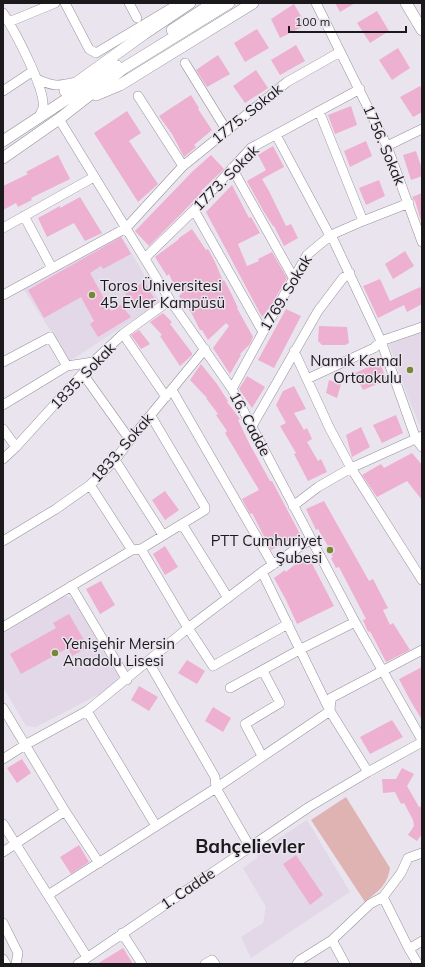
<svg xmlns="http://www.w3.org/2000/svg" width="425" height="967" font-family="Mulish,sans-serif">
  <rect width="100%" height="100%" fill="#e9e4ed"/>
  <path fill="#e2d8e8" d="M121,235L160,302L70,361L23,288Z
    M422,331V428H421L407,395L389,344Z
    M64,595L75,600L119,673L118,679L103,692L36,727L26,726L3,687V634Z
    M307,820L350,892L251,958L241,937L263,923L266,907L243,868L257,858L258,852Z"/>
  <path fill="#e0b3b3" d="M346,797L390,868C387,886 378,891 365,902L311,820Z"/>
  <path fill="#eeb0d1" d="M335,3H355L340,12Z
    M294,4L306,25L280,38L271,19Z
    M377,11L389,31L370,43L357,23Z
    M257,29L269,48L245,62L234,43Z
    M296,45L305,61L280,75L271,60Z
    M398,48L410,68L392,80L379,60Z
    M218,55L230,74L207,87L196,70Z
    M256,70L268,88L245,103L233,86Z
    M420,86L422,90V112L413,117L400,97Z
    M191,95L199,108L198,109L212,130L194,145L196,147L184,157L172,134L159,116Z
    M351,106L357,125L335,134L328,115Z
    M127,111L141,133L129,141L158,184L138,202L94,133Z
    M366,141L372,156L350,167L344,151Z
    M273,146L284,167L262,179L269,191L286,226L291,224L298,238L284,246L274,226H273L264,212L247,181L266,170L258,155Z
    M416,151L422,169V176L411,180L403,155Z
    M58,155L70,179L31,198L32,200L18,207L16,203L3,210V186L28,174L26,172Z
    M211,155L224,169L201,191L202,192L182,213L149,246L135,231L193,171Z
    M379,180L385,196L366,205L359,188Z
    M232,185L249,218L251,217L260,233L238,244L247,266L259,261L258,259L272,252L287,278L272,304L262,317L206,212Z
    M422,193V224L415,201L412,197Z
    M80,197L102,233L85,241L74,223L47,237L38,218L60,206V208Z
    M192,229L206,250L208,249L215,262L223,281L224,280L232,295L238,308H237L253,337L250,344L240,354L241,355L230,374L213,348L229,326L226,323L208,340L202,330H200L192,314L179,296L183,292L180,288L176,290L169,274L167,276L155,257L179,239V238Z
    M121,237L131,254L103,269L101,266L90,273L111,311L121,305L131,317L98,337L90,324L94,321L81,297L44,318L28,290Z
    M405,251L414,266L393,279L385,264Z
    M380,279L390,301L420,287L422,290V304L407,312L404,305L378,318L363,286Z
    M144,282L154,298L137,308L125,294Z
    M286,309L301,316L274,368L258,360Z
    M163,313L172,322L170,324L192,353V355L180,366L160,336L162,335L150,322Z
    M319,326L347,327L349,343L345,345H322L318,341Z
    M139,330L150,344L141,349L131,335Z
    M379,362L387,380L363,390L355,373Z
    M201,364L217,384L228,401L227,402L240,419L238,420L249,443L270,481H272L300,534L271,550L252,513L250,514L242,499L259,490L225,433L227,431L216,415L218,414L206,398H207L190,380Z
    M247,376L265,387L252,408L239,389Z
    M329,380L341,384L337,398L326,393Z
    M294,386L306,409L294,413L304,430L307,428L312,439L307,442L318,461L321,459L327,472L308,481L294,454L296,453L280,426L286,423L276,405L283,391Z
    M396,415L403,433L382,443L373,425Z
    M361,427L370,447L352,457L346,435Z
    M412,453L422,465V500L407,481L377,497L362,475L381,464L384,468Z
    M165,491L179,510L165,520L152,500Z
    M324,501L369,581L373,579L388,608L383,610L390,625L393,623L410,650L386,662L370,631L368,632L363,620L366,619L339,567L336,568L331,558L333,557L326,547L328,546L318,529L316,530L306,509Z
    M165,546L178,567L165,575L153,554Z
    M307,554L334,606L297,624L286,600L274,578L285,570L286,572Z
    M101,581L115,605L100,614L86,589Z
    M69,614L88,647L72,656L68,648L21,674L10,654L56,628L53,623Z
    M187,660L205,671L197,684L178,673Z
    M422,667V720L410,700L399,679Z
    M139,686L158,697L149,711L131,700Z
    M213,707L231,718L223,732L205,721Z
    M392,720L403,737L370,754L360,737Z
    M22,759L31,773L17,783L7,768Z
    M402,768L414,774L407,786L419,807L422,806V834L417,841L408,835L414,826L413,820L404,803L401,804L395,792L383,793L382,779H396Z
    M79,845L89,862L71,874L60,857Z
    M296,855L323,895L310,905L283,864Z
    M123,948L133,964H97Z"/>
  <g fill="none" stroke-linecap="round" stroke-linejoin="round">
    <g stroke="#96919a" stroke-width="10">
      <path id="minor" d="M65,3L89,49L96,53L180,3
        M129,3L137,18
        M316,3L387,146L422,242
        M3,13C14,30 46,89 43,108C42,111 40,114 39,117
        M9,22L55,3
        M185,63L227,131
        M37,79C54,87 58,86 76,82
        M3,91L33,71
        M138,96L183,166
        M319,111L363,221
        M59,119L170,300L232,389L355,622L422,740
        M276,135L330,236
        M387,146L422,129
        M232,168L293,277
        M194,210L263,332
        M24,216L52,268
        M3,228L94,177
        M331,235L381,341L416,439L422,447
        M145,258L194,210L251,148L360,89
        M3,295L126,228L183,166L287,82L340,52
        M123,334L166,397
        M294,351L330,429L351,468L422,580
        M3,362L50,337L67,366
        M83,374L130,440
        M307,379L374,348L381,341L422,327
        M232,389L263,332L307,255L331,235L363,221L409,203
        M172,390L273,565
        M3,405L67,366L93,362
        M252,426L318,311L343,278L350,273
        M3,429L16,447
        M3,459L16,447L93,362L123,334L170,300
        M115,460L163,535
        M90,485L132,550
        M293,506L318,487L351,468L422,436
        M182,524L228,598
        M3,541L56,509L90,485L115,460L130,440L205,349
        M141,549L188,628L213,666L288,624
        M262,572L330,711L368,772
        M71,586L127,680
        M3,627L132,550L141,549L205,510V507L151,416
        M148,661L215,777L216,788L250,847
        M230,688L301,649L355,622
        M3,708L65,811L99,863
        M87,711L156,826
        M262,756L245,724L280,703L263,671
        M3,759L25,745L87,711L188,628L262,572L311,539
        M3,824L87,957
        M3,852L65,811
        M48,895L216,788L330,711L331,698L422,650
        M383,897L409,949L418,964
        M3,923L18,953L16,964
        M122,933L142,964
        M332,940L345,964
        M409,949L422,941
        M3,959L6,964
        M78,964L309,807L368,772L422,742
        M205,964L212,960L215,964
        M297,964L300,960L332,940L370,904L383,897L401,873L408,858L422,853"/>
    </g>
    <g stroke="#96919a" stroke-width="12">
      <path id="major" d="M406,3L422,30
        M172,30L213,3
        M65,91L144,34L190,3
        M96,95L120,85L253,3
        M3,141L117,66
        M3,158L59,119L124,68L229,3"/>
    </g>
    <use href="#minor" stroke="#fff" stroke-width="9"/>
    <use href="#major" stroke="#fff" stroke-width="11"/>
  </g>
  <g fill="#798635" stroke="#e9e4ed" stroke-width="1.5">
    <circle cx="92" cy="295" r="4"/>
    <circle cx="410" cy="370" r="4"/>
    <circle cx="330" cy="550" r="4"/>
    <circle cx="55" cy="653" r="4"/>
  </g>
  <g text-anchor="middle" stroke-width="3" stroke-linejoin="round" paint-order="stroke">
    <g font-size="15" fill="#1b191c" stroke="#e9e4ed">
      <text transform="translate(247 114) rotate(-39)" y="5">1775. Sokak</text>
      <text transform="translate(384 145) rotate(67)" y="5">1756. Sokak</text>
      <text transform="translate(226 178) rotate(-45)" y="5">1773. Sokak</text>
      <text transform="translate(286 293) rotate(-59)" y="5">1769. Sokak</text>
      <text transform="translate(83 376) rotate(-46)" y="5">1835. Sokak</text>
      <text transform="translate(250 424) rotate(62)" y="5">16. Cadde</text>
      <text transform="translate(122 448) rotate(-49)" y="5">1833. Sokak</text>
      <text transform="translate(188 889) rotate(-34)" y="5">1. Cadde</text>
    </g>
    <g font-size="15" fill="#1b191c" stroke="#e9e4ed" text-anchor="start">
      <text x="100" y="291">Toros Üniversitesi<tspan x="100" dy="17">45 Evler Kampüsü</tspan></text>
      <text x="402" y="366" text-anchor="end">Namık Kemal<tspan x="402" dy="17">Ortaokulu</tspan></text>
      <text x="322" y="546" text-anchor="end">PTT Cumhuriyet<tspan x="322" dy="17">Şubesi</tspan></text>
      <text x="63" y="649">Yenişehir Mersin<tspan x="63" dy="17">Anadolu Lisesi</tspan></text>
    </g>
    <g font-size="19" font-weight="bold" fill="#1b191c" stroke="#e9e4ed">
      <text x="250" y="853">Bahçelievler</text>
    </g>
  </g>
  <rect width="425" height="967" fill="none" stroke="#1b191c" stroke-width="8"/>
  <path d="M289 26v6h117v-6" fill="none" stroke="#1b191c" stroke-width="2"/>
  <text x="295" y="26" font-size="12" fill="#1b191c" stroke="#e9e4ed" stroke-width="3" paint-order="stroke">100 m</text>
</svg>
